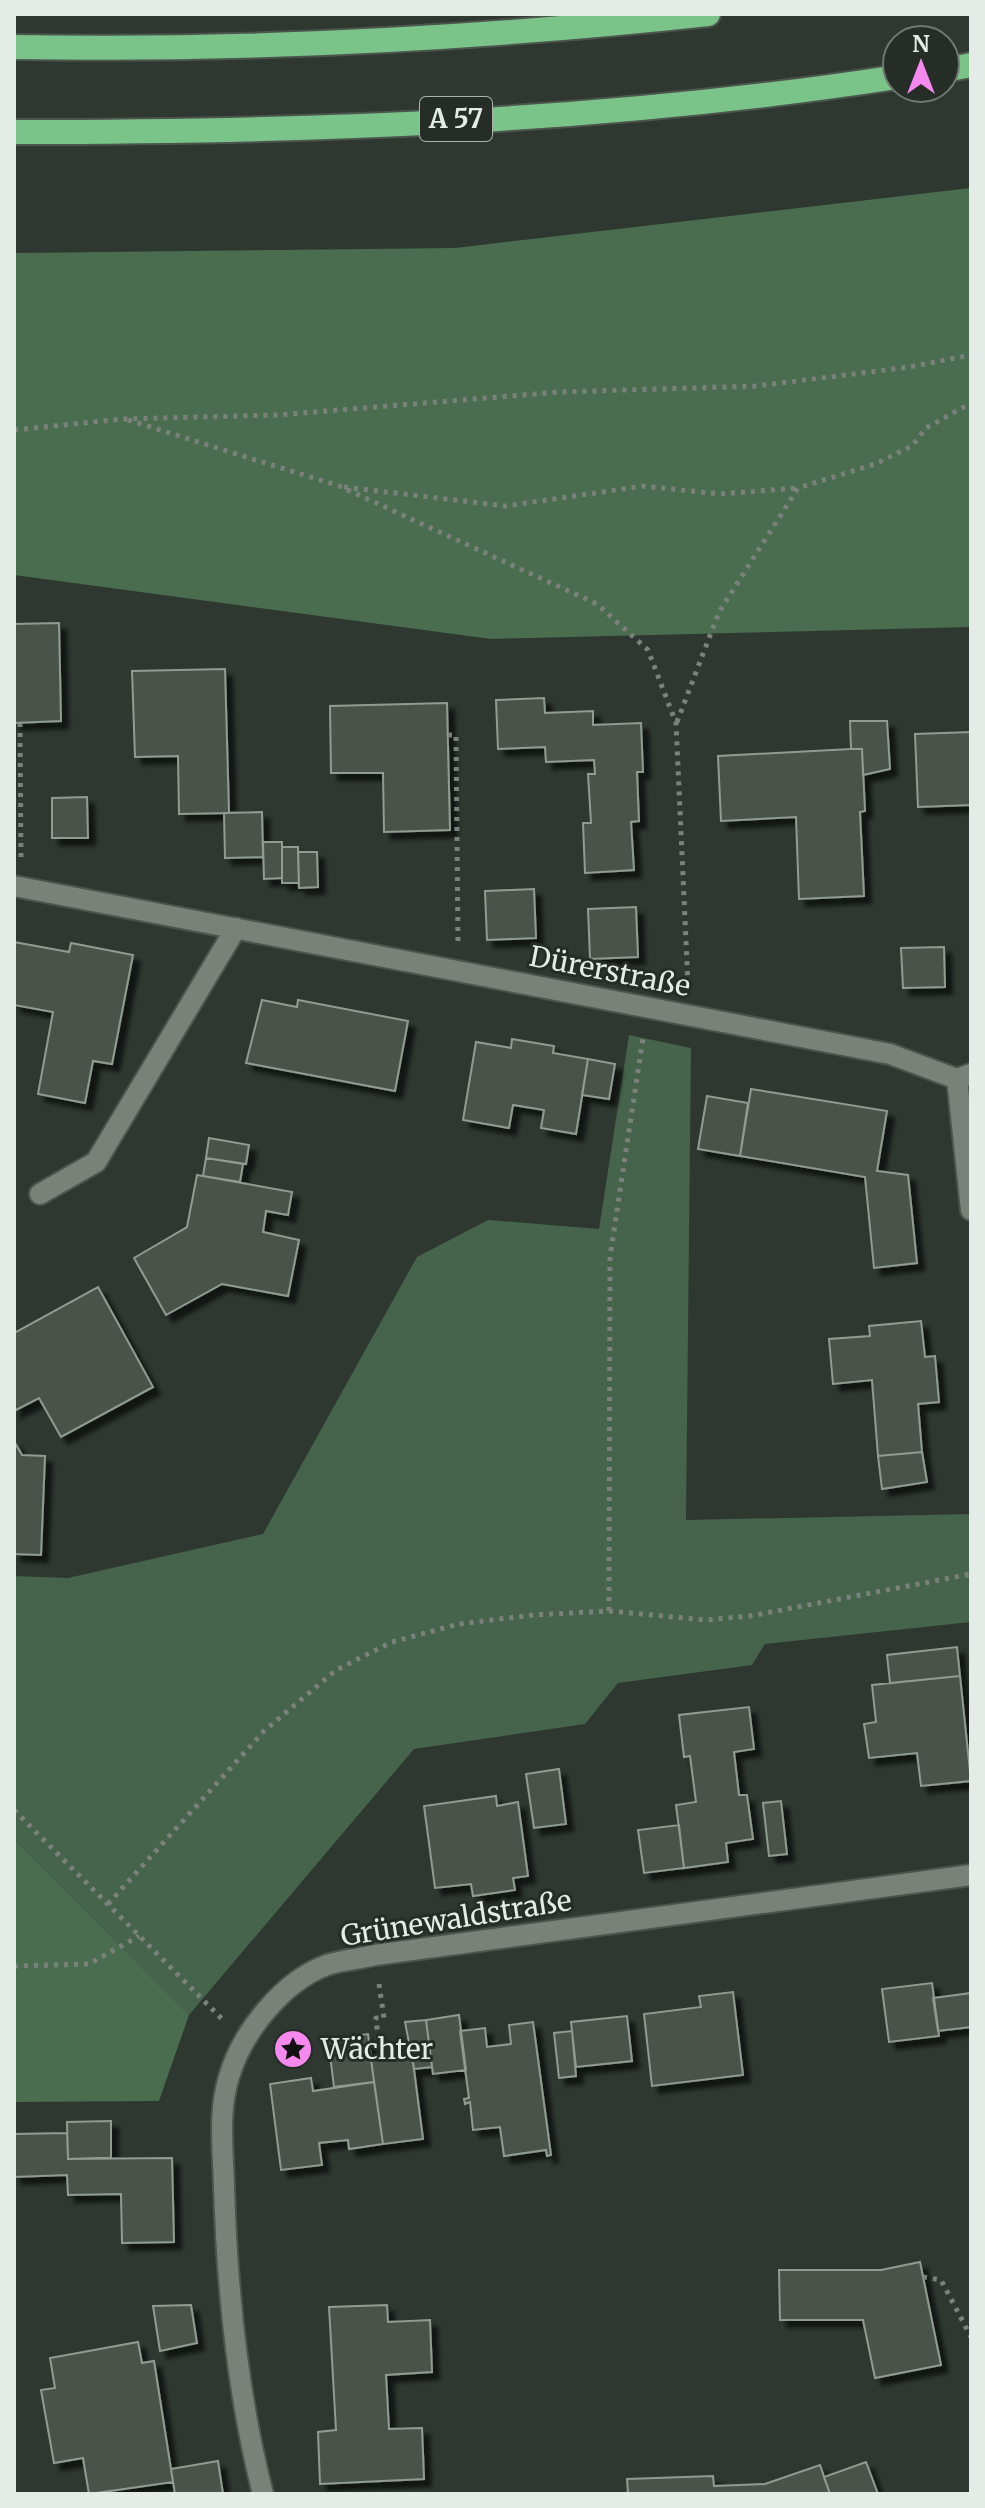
<svg xmlns="http://www.w3.org/2000/svg" width="985" height="2508" font-family="Merriweather,serif">
  <defs>
    <filter id="shadow"><feDropShadow dx="7" dy="7" stdDeviation="2" flood-color="#0009"/></filter>
  </defs>
  <rect width="100%" height="100%" fill="#2e3730"/>
  <path fill="#46634b" d="M629,1035L691,1048L686,1520L971,1514V1622L765,1644L752,1665L618,1683L585,1724L414,1749L189,2015L14,1839V1576L68,1578L263,1534L417,1257L488,1220L599,1229Z"/>
  <path fill="#4a6d50" d="M971,188V627L491,639L14,575V253L455,248Z
    M14,1839L189,2015L159,2101L14,2102Z"/>
  <path fill="#49534a" stroke="#909b92" stroke-width="2" filter="url(#shadow)" d="M59,623L61,721L14,723V624Z
    M225,669L229,813L179,814L178,756L135,757L132,671Z
    M544,698L545,713L593,711V725L641,723L643,772H637L639,821L631,822L634,870L585,873L583,823H591L588,774H595L594,760L546,762L545,747L498,749L496,700Z
    M447,703L450,830L384,832L383,773H331L330,706Z
    M850,721H887L890,769L863,775L862,749H851Z
    M971,732V805L918,807L915,734Z
    M851,749H862L865,811L860,812L864,896L799,899L796,817L721,821L718,756Z
    M87,797L88,838H52V798Z
    M262,812L263,857L225,858L224,813Z
    M263,842H282V878L264,879Z
    M282,847H298L299,883H282Z
    M298,852H317L318,887L299,888Z
    M534,889L536,938L487,940L485,891Z
    M636,907L638,957L590,959L588,909Z
    M14,942L69,952L71,943L133,955L112,1064L93,1061L85,1103L38,1094L53,1012L14,1005Z
    M944,947L945,987L903,988L901,948Z
    M262,1000L297,1007L298,1000L408,1021L395,1091L246,1063Z
    M512,1039L554,1046L553,1053L588,1059L576,1134L541,1128L544,1110L513,1105L509,1128L463,1120L476,1042L511,1048Z
    M588,1059L615,1064L609,1099L582,1095Z
    M751,1089L887,1111L877,1171L908,1175L917,1263L874,1268L865,1177L740,1156Z
    M707,1096L748,1103L740,1156L698,1149Z
    M209,1138L249,1145L246,1164L206,1158Z
    M206,1158L243,1164L240,1182L203,1176Z
    M197,1175L292,1192L288,1215L266,1211L263,1232L299,1240L288,1296L222,1284L166,1315L134,1258L187,1227Z
    M98,1287L153,1387L61,1437L39,1398L14,1411V1333Z
    M921,1321L925,1357L935,1356L939,1402L918,1404L922,1452L878,1456L872,1380L833,1384L829,1339L870,1336L869,1326Z
    M14,1441L22,1455L45,1456L41,1555L14,1554Z
    M922,1452L927,1482L882,1489L878,1456Z
    M957,1647L960,1676L890,1683L887,1655Z
    M960,1676L971,1781L921,1786L917,1753L869,1758L864,1724L876,1722L872,1685Z
    M749,1707L754,1749L734,1752L739,1795H747L753,1839L726,1843L728,1862L684,1868L676,1805L696,1802L690,1756L684,1757L679,1715Z
    M559,1769L566,1824L534,1828L526,1774Z
    M496,1796L497,1806L518,1802L528,1876L513,1878L515,1890L473,1896L471,1884L435,1888L424,1806Z
    M781,1801L787,1854L769,1856L763,1803Z
    M679,1825L684,1868L644,1873L638,1830Z
    M932,1983L939,2036L889,2042L882,1989Z
    M733,1992L743,2075L652,2086L644,2014L701,2007L699,1996Z
    M971,1993V2027L938,2031L933,1998Z
    M459,2015L466,2070L433,2074L426,2020Z
    M627,2016L632,2061L576,2067L571,2022Z
    M426,2020L432,2067L414,2069L405,2022Z
    M533,2022L551,2155L547,2156L546,2150L504,2156L500,2127L473,2130L470,2102L465,2104L464,2099L469,2098L460,2031L485,2028L487,2047L511,2044L509,2025Z
    M572,2031L576,2076L559,2078L554,2033Z
    M368,2034L374,2082L334,2087L328,2039Z
    M412,2054L423,2139L383,2144L371,2060Z
    M311,2078L313,2091L374,2082L383,2144L349,2149L348,2140L319,2143L322,2165L281,2170L270,2084Z
    M111,2121V2158L68,2159L67,2122Z
    M67,2133L68,2159L172,2158L174,2242L122,2243L121,2194L68,2195L67,2175L14,2177V2134Z
    M920,2262L941,2365L875,2378L863,2320H780L779,2270H881Z
    M191,2305L197,2343L160,2351L153,2306Z
    M387,2305L388,2322L430,2320L432,2372L386,2375L389,2429L422,2428L424,2479L320,2484L318,2432L336,2430L329,2307Z
    M138,2342L142,2363L154,2361L173,2482L89,2494L83,2458L54,2463L41,2390L55,2388L50,2358Z
    M218,2461L223,2494H175L171,2469Z
    M866,2462L878,2494H830L824,2477Z
    M820,2465L830,2494H628L627,2479L713,2476L714,2486L765,2484Z"/>
  <g fill="none" stroke-linecap="round" stroke-linejoin="round">
    <g stroke="#4c544e" stroke-width="24">
      <path id="minor" d="M14,886L890,1054L957,1079L971,1074
        M957,1079L971,1210
        M40,1194L96,1162L236,928
        M263,2494C237,2393 227,2290 224,2186C223,2149 218,2112 229,2077C242,2032 283,1981 327,1965C342,1960 360,1959 375,1955L971,1875"/>
    </g>
    <g stroke="#4c544e" stroke-width="28">
      <path id="highway" d="M14,47C246,51 477,39 708,14
        M945,70L971,65
        M14,132C308,132 606,122 897,77"/>
    </g>
    <path stroke="#7b827c" stroke-width="5" stroke-dasharray="4 6" stroke-linecap="butt" d="M128,420L339,486L597,604L648,650L676,723L688,985
      M14,430L123,419L277,415L560,392L757,386L909,367L971,355
      M344,487L506,506L643,486L720,494L798,488
      M677,722L719,612L798,488L875,464L912,446L926,428L971,403
      M20,723L21,859
      M448,735H456L458,942
      M609,1611L610,1257L643,1038
      M14,1810L222,2019
      M108,1904L264,1731L336,1670L392,1642L459,1624L533,1615L609,1611L706,1620L750,1616L971,1574
      M14,1966L89,1964L139,1936
      M379,1984L384,2018H376L380,2059
      M923,2277L941,2280L971,2337"/>
    <use href="#minor" stroke="#788279" stroke-width="20"/>
    <use href="#highway" stroke="#7ac489" stroke-width="24"/>
  </g>
  <defs>
    <g id="sight-disc" transform="scale(2)"><circle r="9.5" fill="#f589ee" stroke="#252d26"/><path d="M0-6L1.8-2.2L6-1.7L2.9 1.2L3.7 5.4L0 3.3L-3.7 5.4L-2.9 1.2L-6-1.7L-1.8-2.2Z" fill="#111"/></g>
  </defs>
  <g fill-rule="evenodd">
    <use href="#sight-disc" x="293" y="2049"/>
  </g>
  <g text-anchor="middle" stroke-width="6" stroke-linejoin="round" paint-order="stroke">
    <rect fill="#252d26" stroke="#abb2ac" stroke-width="2" x="420" y="97" width="72" height="44" rx="6"/>
    <g font-size="26" font-weight="bold" fill="#e5ebe6">
      <text x="456" y="128">A 57</text>
    </g>
    <g font-size="28" fill="#e5ebe6" stroke="#252d26">
      <text transform="translate(610 971) rotate(11)" y="10">Dürerstraße</text>
      <text transform="translate(456 1918) rotate(-9)" y="10">Grünewaldstraße</text>
    </g>
    <g font-size="28" fill="#e5ebe6" stroke="#252d26" text-anchor="start">
      <text x="321" y="2059">Wächter</text>
    </g>
  </g>
  <rect width="985" height="2508" fill="none" stroke="#e5ebe6" stroke-width="32"/>
  <g transform="translate(921 64)"><circle r="38" fill="#252d26" stroke="#727973" stroke-width="2"/>
  <path d="M0-6L14 30L0 20L-14 30Z" fill="#f589ee"/>
  <text y="-12" font-size="22" font-weight="bold" text-anchor="middle" fill="#e5ebe6">N</text>
  </g>
</svg>
